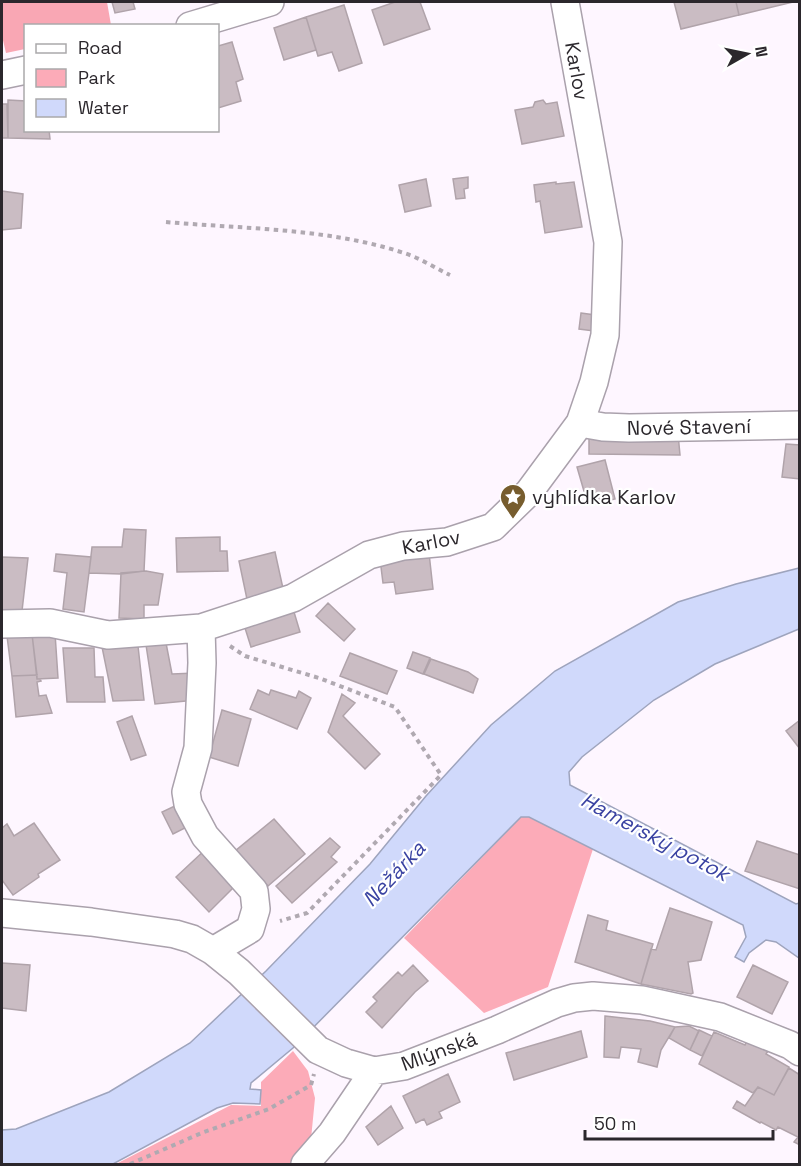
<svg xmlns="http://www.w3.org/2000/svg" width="801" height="1166" font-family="'Space Grotesk',sans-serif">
  <rect width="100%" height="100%" fill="#fef6ff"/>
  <path fill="#fcabb8" d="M521,817H529L593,849L548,987L484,1013L404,938Z
    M293,1051L308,1071L315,1098L311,1139L293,1163L116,1164L231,1105L261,1106V1082Z"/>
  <path fill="#f9a7b4" d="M2,2H107L111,25L26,26L25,49L6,53L2,36Z"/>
  <path fill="#d0d9fb" stroke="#9ea4bd" stroke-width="1.5" d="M799,568V629L715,664L654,700L582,757L569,772L570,785L796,904L799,903V958L776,942L766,940L749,953L744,962L735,957L746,937L743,925L529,817H521L293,1048L251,1083L250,1089L261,1090L260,1104L233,1103L217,1108L113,1164H2V1130L16,1129L109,1092L190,1043L266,971L370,864L426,796L491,725L555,671L678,602L736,584Z"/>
  <path fill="#cabcc3" stroke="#b0a3aa" stroke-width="1.5" d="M112,2H133L135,9L115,13Z
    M395,2H420L430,29L384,45L372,10Z
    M674,2H736L739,15L681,29Z
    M736,2H793L739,15Z
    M344,5L362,63L339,71L332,52L318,56L306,17Z
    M306,17L316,50L284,60L274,28Z
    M232,42L243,79L236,82L241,101L218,108V46Z
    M8,100L26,101V130H49L50,139L8,138Z
    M543,100L546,104L557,102L564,136L522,144L515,110L533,107L535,102Z
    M2,104H7L8,138H2Z
    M468,177V188L464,189L465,198L456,199L453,179Z
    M426,179L431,206L405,212L399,185Z
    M556,182V184L574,182L582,227L545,233L540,201L536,202L534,185Z
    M2,191L23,194L21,228L2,230Z
    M581,313L595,315L594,331L579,329Z
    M678,434L680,455L589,454V438Z
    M786,444L800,445V479L782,477Z
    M605,460L615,499L588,505L577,467Z
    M124,529L146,530L144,571L121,574L89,573L92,547H122Z
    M220,537V551H227L228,571L177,572L176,538Z
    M275,552L284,593L248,604L239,561Z
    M429,553L433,589L396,594L394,582L383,583L380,559Z
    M56,554L91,557L84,612L63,609L67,573L54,571Z
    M2,557L28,558L22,611H2Z
    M146,571L163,574L158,605H144V619L119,618L121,573Z
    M328,603L355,629L344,641L316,616Z
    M294,612L300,632L251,647L245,628Z
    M55,633L58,678L37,679L32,634Z
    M32,634L37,675L12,676L7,636Z
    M166,643L172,674L195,673L196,700L155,704L146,645Z
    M138,646L144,700L113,701L102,647Z
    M63,648H94L95,677H103L105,702H67Z
    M413,652L430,658L423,674L407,668Z
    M350,653L397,671L387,694L340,676Z
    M431,659L468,672L478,679L473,693L424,674Z
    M37,675V679H40L41,681L37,682L39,696L46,695L52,713L16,717L12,676Z
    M258,690L269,695L271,690L296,698L299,691L311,698L297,729L250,709Z
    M342,694L355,703L343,716L380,754L365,769L328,732Z
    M222,710L251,719L238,766L209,757Z
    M132,716L146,755L131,760L117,722Z
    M800,720V749L786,731Z
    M181,803L191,825L173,834L162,812Z
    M274,819L305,854L268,886L254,871L229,856Z
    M34,823L60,860L38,874L39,877L13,895L2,880V828L7,824L14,836Z
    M330,838L340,847L331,857L337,862L292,903L276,886Z
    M757,841L800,855V889L745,871Z
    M207,848L238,883L209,912L176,877Z
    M670,908L712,922L701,960L688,962L693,993L691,994L641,984L651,949L656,950Z
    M588,915L608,921L606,930L653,944L641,984L575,962Z
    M2,963L30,965L26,1011L2,1008Z
    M413,965L428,981L415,992L382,1028L366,1012L377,1001L373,997L398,972L402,976Z
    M753,965L788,982L772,1014L737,997Z
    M605,1016L650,1021L675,1027L661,1050L657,1067L638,1062L641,1049L621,1047L619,1058L604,1057Z
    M689,1026L699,1031L690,1050L669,1038L675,1027Z
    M699,1030L712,1036L702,1056L690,1050Z
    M581,1031L587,1057L514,1080L506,1053Z
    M714,1032L745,1045L747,1040L768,1051L766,1054L789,1067L774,1095L758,1087L753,1093L699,1064Z
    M789,1068L800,1075V1145L794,1142L798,1137L778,1127L776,1130L761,1122L760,1123L733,1108L737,1101L745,1106L758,1087L774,1095Z
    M448,1074L460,1102L439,1112L442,1118L427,1125L424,1119L416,1123L403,1096Z
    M391,1106L403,1128L378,1145L366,1127Z"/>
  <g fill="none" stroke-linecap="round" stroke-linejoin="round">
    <g stroke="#aaa1ac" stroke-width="30">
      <path id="minor" d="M190,26L270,2
        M2,75L26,70
        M580,423L603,427L629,428L800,425
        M2,624L50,623L108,635L201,628L293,598L369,555L403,546L447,542L493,527L529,492L580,423L594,382L605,335L608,242L565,2
        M201,628L202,663L198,748L186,792L188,804L205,836L254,891L256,909L250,929L213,951
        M2,913L91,922L175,934L192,939L213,951L239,972L318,1050L346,1063L374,1071L404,1066L497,1030L557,1003L574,998L593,996L642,1000L720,1017L790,1045L800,1052
        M305,1164L332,1133L374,1071"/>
    </g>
    <path stroke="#b0a9b1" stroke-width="4" stroke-dasharray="4.5 4.5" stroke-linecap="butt" d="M166,222C245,229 328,228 404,253C420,258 435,268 450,275
      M230,646L245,656L319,678L395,707L441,775L307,913L280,921
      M130,1164L204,1132L269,1109L311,1085L314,1074"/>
    <use href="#minor" stroke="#fff" stroke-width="27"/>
  </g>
  <defs>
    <g id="sight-pin" transform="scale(1.35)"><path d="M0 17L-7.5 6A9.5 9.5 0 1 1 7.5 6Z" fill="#775d2e" stroke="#fff"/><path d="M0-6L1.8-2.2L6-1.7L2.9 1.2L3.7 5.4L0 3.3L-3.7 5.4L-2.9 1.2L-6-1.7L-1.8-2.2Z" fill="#fff"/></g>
  </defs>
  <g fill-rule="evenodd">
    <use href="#sight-pin" x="513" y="497"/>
  </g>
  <g text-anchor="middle" stroke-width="4.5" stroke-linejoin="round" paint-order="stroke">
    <g font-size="20" fill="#2b272c" stroke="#fff">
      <text transform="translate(577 71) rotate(80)" y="7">Karlov</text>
      <text transform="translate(689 427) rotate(-1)" y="7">Nové Stavení</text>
      <text transform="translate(431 542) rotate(-11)" y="7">Karlov</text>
      <text transform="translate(439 1051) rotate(-20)" y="7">Mlýnská</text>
    </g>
    <g font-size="20" fill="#2b272c" stroke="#fff" text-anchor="start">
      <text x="532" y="504">vyhlídka Karlov</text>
    </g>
    <g font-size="21" font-style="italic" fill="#3a43a2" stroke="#fff">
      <text transform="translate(655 837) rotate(28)" y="7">Hamerský potok</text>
      <text transform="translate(394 874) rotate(-47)" y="7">Nežárka</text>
    </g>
  </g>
  <rect width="801" height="1166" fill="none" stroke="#2b272c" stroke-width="6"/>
  <rect x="24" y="24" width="195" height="108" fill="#ffffff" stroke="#aaa9ab" stroke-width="1.5"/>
  <rect x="36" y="44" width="30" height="9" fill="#ffffff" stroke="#aaa9ab" stroke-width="1.5"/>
  <text x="78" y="54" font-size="18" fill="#2b272c">Road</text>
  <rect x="36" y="69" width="30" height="18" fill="#fcabb8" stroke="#aaa9ab" stroke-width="1.5"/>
  <text x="78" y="84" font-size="18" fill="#2b272c">Park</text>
  <rect x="36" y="99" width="30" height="18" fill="#d0d9fb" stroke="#aaa9ab" stroke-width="1.5"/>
  <text x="78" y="114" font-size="18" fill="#2b272c">Water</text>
  <g transform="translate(747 54) rotate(81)" stroke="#ffffff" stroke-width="4.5" paint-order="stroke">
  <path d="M0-4.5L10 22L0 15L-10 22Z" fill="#2b272c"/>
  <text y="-9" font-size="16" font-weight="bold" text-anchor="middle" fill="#2b272c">N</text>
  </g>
  <path d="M585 1130v9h188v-9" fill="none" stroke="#2b272c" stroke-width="3"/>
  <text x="594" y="1130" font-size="18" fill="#2b272c" stroke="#ffffff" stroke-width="4.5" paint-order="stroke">50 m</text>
</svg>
